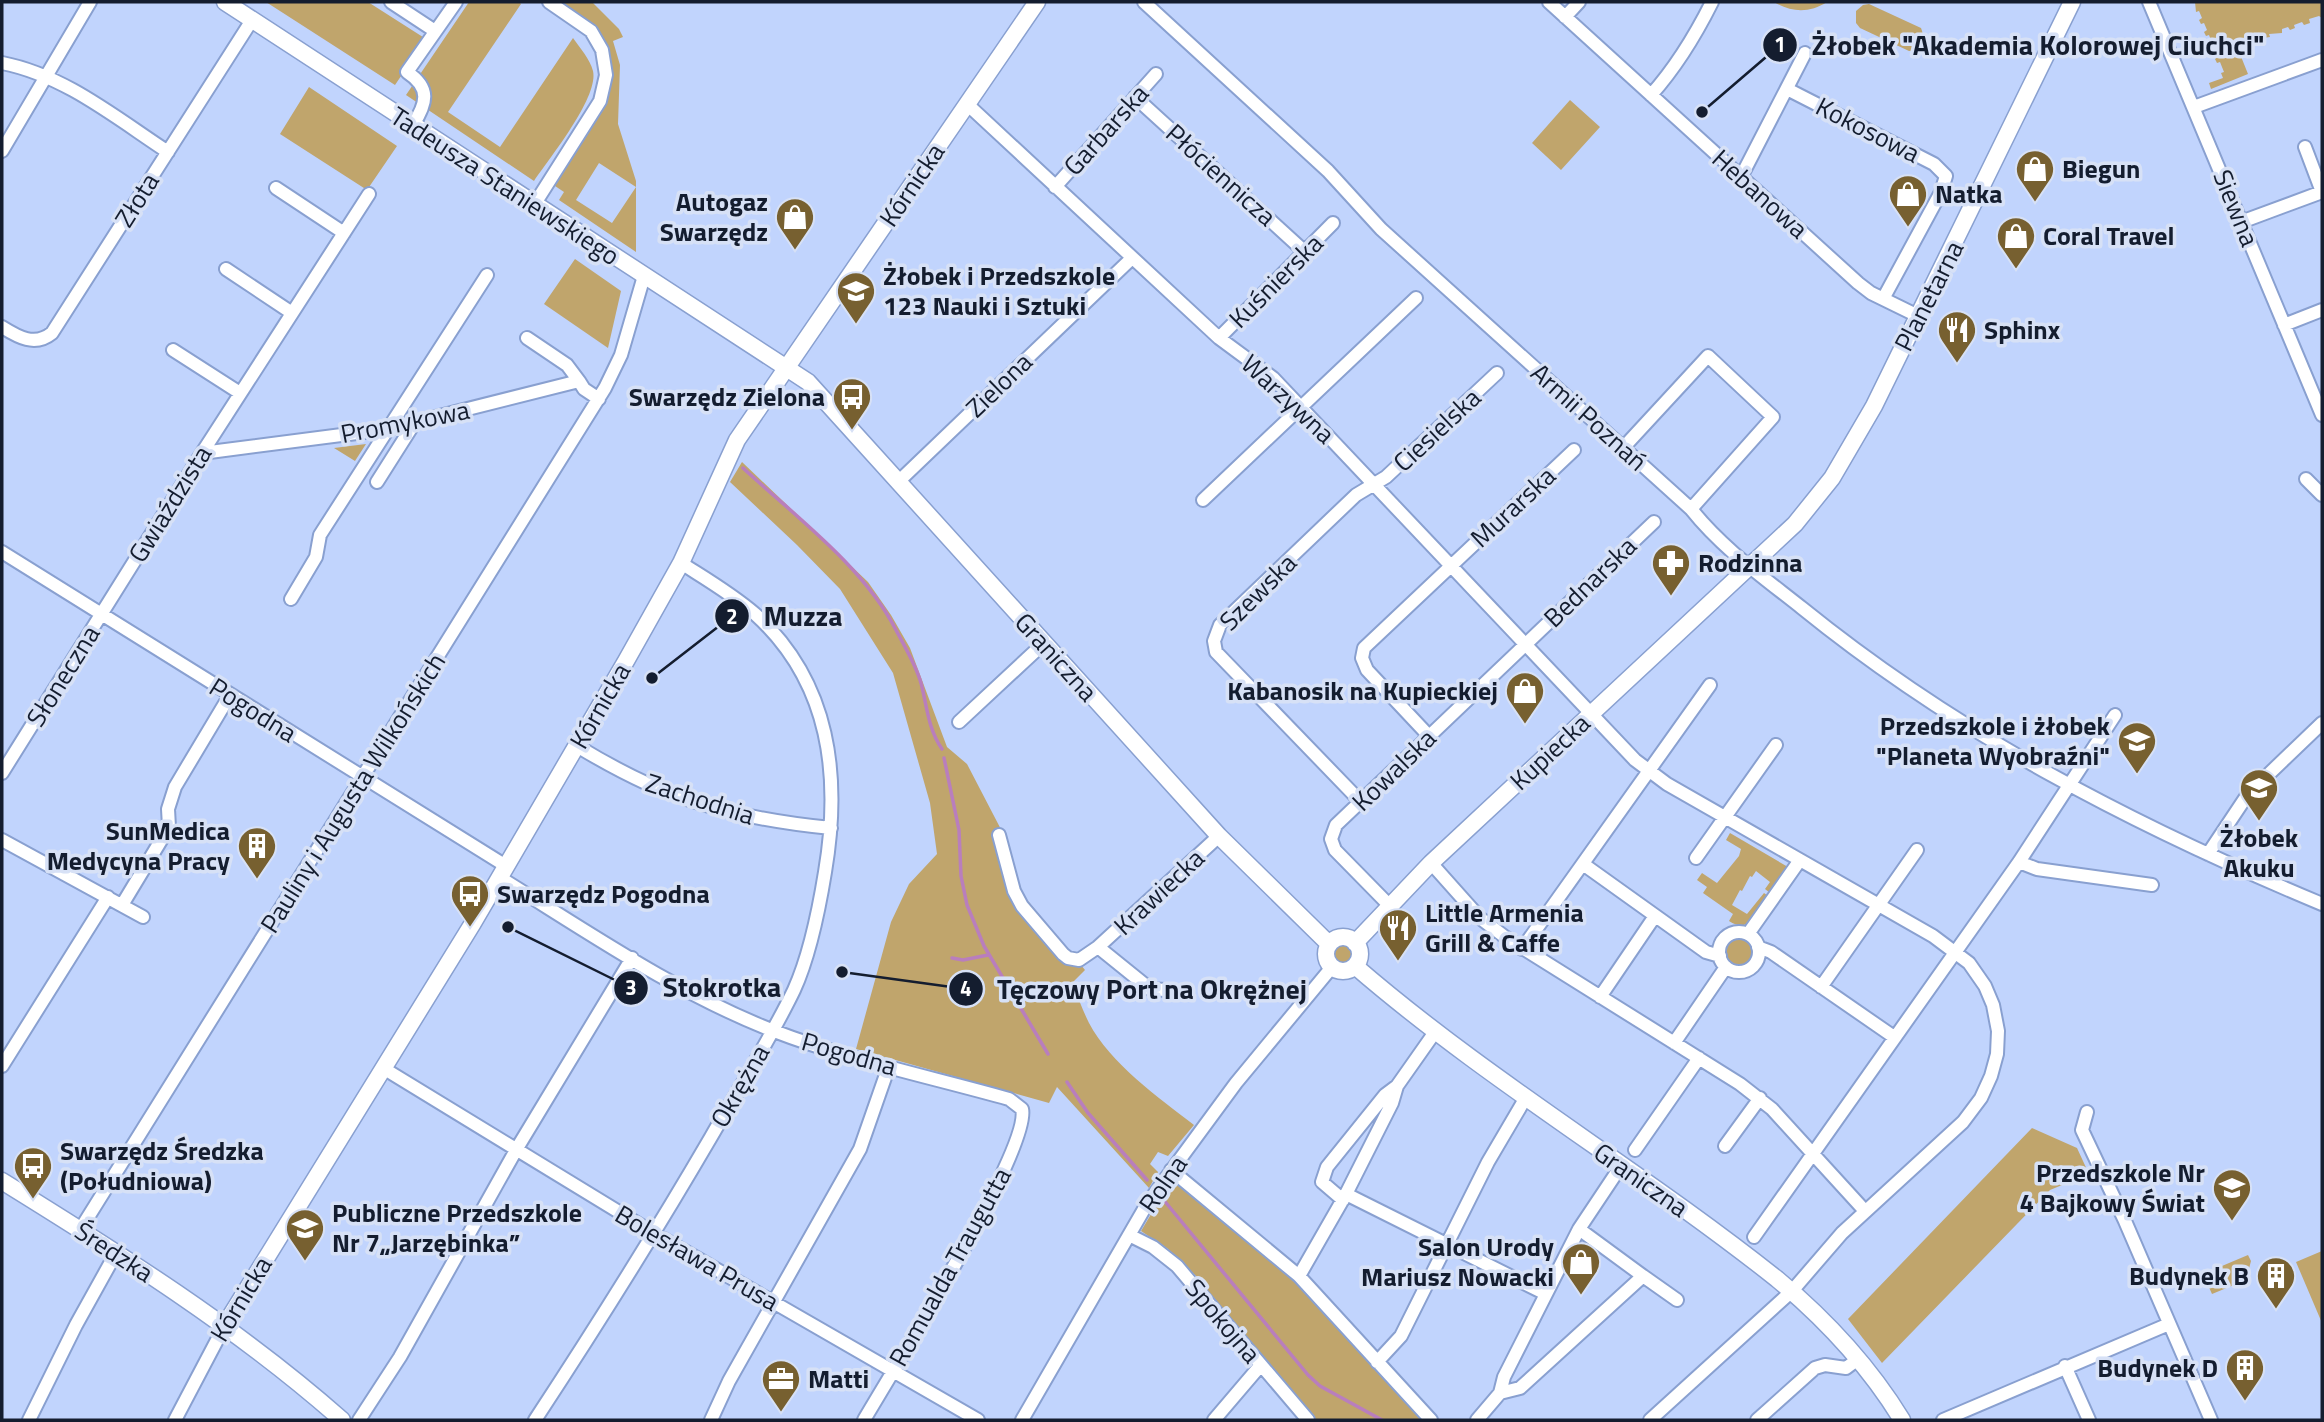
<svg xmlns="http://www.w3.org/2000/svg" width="2324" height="1422" font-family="'Titillium Web',sans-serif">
  <rect width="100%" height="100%" fill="#c1d4fd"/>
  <path fill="#c0a56c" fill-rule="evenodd" d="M266,2H368L426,39L395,85Z
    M469,2H519L521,4L448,112L500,147L573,38C580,48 590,59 593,71C599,97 549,159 534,181L406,95Z
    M557,2H592L619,29L623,37L613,41L620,65L618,124L636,181V252L559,200L564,192L552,184L589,129L604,102V43ZM599,163L636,187L612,223L576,200Z
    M1774,2H1827C1810,13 1792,13 1774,2Z
    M2195,2H2322V18L2319,16L2309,19L2310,23L2304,25L2302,22L2294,25L2295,28L2290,30L2288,27L2282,29V33L2269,34L2270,37L2257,39V42L2253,43L2252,41L2244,43L2245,52L2240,54L2248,74L2211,89L2209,83L2223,78L2221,73L2224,72L2220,62L2217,63L2215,59L2218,57L2214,48H2211L2209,44L2212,43L2209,35L2206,36L2204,32L2207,30L2204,23L2201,24L2199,20L2202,18L2199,11L2196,12Z
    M1869,4L1921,28C1926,41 1923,50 1909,51L1860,28L1856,23V11L1863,5Z
    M309,87L397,146L367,190L280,134Z
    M1570,100L1600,127L1561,170L1532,143Z
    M575,259L621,291L608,348L544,304Z
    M366,444L355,461L334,448Z
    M742,462L868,582L891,615L910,648L947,747L967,764L1006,839L1023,895L1085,970L1072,983C1078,997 1083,1011 1089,1023C1110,1063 1159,1098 1194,1125L1168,1156L1158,1152L1150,1164L1158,1172L1149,1188L1057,1087L1049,1103L856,1049L891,922L909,884L937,854L930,803L893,673L840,589L797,545L730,482Z
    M1730,833L1788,867L1770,893L1765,889L1770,882L1756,871L1752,877L1750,876L1742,891L1740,890L1732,905L1747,914L1764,893L1768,896C1757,912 1750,935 1729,921L1733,914L1703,893L1707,887L1697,880L1702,873L1717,883L1739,856L1741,849L1726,840Z
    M1724 952a15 15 0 1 1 30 0a15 15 0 1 1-30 0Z
    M1332 954a11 11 0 1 1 22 0a11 11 0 1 1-22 0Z
    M2032,1128L2077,1148L2089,1174L2050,1190L1882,1363L1848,1319Z
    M1172,1179L1297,1283L1425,1420H1313L1197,1277L1168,1249L1141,1231Z
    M2322,1251V1323L2296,1262Z
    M2248,1255L2251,1261L2246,1280L2212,1294L2203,1274Z"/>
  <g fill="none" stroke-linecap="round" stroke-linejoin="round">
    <path stroke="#b97ebd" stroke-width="3.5" d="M743,468C795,516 864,567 896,630C905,647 916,665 921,683C927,706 928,729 942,749
      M944,758L959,830L961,876L967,905L984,946L1048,1054
      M952,958L963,960L988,955
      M1067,1082L1088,1113L1147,1180
      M1162,1198L1308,1375L1320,1386L1382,1420"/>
    <g stroke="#89a0d0" stroke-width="16">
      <path id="minor" d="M391,2L435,31
        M1144,2L1328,171L1381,229L1691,509C1722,548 1763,577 1802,608C1960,736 2135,826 2322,904
        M1549,2L1858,283L1871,293L1918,316
        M2149,2L2322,415
        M1565,17L1579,2
        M2,63C64,75 116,118 168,152
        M1787,89L1934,164L1946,176L1941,192L1883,299
        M1651,95C1677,66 1695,36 1712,2
        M1135,97L1306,253
        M967,104L1219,338L1273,378L1635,760L1667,784L1933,936L1969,963L1985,986L1993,1005L1998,1031L1997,1054L1991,1076L1981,1098L1963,1122L1842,1233L1792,1291L1650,1420
        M2194,107L2322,60
        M413,125C427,103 431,88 407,72L456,2
        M2305,147L2322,192
        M2,151L90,2
        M1741,177L1805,53
        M1055,187L1156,74
        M276,188L344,233
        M534,205L600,101L606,75L602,50L591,31L549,2
        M2241,222L2322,192
        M226,269L292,313
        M2284,325L2322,310
        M2,327C18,337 35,347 52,333L252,20
        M527,338L567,365L579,381
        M1219,338L1333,223
        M173,350L240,393
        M1623,448L1708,356L1773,417L1691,509
        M202,453L388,429L579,381L584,389L599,399
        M2306,479L2322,495
        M377,482L415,422
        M898,482L1131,259
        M1203,500L1416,298
        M2,552L506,866
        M291,599L316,557L320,535L487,275
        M959,722L1044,643
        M1429,736L1367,670L1362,658L1364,648L1574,450
        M577,746C600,760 624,773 648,784C706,810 768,822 831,828
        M2,773L202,453L369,194
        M1361,802L1216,652L1214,641L1220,625L1356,495L1386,477L1497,373
        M999,835L1014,891L1022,906L1063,954L1068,958L1079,960L1098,947L1219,836
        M2,840L143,917
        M2208,854L2248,794L2322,723
        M1696,858L1776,745
        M2019,862L2037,869L2152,885
        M1431,863L1480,918L1505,937L1740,1084L1772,1109L1865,1211
        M1583,864L1706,952L1720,956
        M499,877C588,932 676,993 774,1031C849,1060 931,1077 1009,1099L1022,1109C1032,1146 891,1374 864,1420
        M122,905L169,827L168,809L175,787L230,695
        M1389,905L1335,850L1331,839L1336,825L1654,522
        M1719 952a20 20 0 1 1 40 0a20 20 0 1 1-40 0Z
        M1748,934L1800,860
        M1098,947L1150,989L1165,990
        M1758,947L1771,952L1894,1037
        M1522,949L1710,685
        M1821,987L1917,850
        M1600,997L1655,916
        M1674,1043L1726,967
        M2,1066L108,897
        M383,1068L655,1234L978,1420
        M2087,1112L2082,1130L2125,1221L2211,1420
        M1725,1146L1760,1098
        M1635,1150L1699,1058
        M1171,1170L1299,1276L1431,1420
        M1346,1194L1546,1294
        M1343,1200L1322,1182L1327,1167L1385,1095L1397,1086L1435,1032
        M80,1230L605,388L621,355L644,276
        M1129,1235L1153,1247L1177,1266L1308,1420
        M1754,1237L2019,862L2115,715
        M1299,1276L1346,1194L1392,1103L1397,1086
        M1643,1276L1677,1300
        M1377,1362L1401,1336L1488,1162L1525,1099
        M2065,1366L2089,1420
        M1500,1393L1520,1388L1643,1276L1579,1229
        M29,1420L76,1325L116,1253
        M175,1420L225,1325
        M359,1420L400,1357L516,1150L632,958
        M535,1420C596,1327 655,1233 711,1137C739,1088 770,1040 794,990C810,955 819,909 825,872C841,777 831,683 755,614C732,594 706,579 681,563
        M711,1420L729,1381L860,1149L889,1066
        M1022,1420L1147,1204L1236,1083L1332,967
        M1214,1420L1260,1366
        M1477,1420L1500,1393L1504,1377L1579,1229L1621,1166
        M1757,1420L1815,1368L1825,1365L1846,1368L1858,1359
        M1943,1420L2169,1324"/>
    </g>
    <g stroke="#89a0d0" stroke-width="19">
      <path id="tertiary" d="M225,2L808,382L1219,836L1329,944
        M1326 954a17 17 0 1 1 34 0a17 17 0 1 1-34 0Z
        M1355,943L1431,863L1795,524L1832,478L1874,406L2072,2
        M1355,966C1488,1081 1640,1170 1777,1279C1825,1319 1869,1366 1902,1420
        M2,1181C120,1254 238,1328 342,1420
        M225,1325L473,923L626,661L681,563L737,440L1037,2"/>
    </g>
    <use href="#minor" stroke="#fff" stroke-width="12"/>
    <use href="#tertiary" stroke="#fff" stroke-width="16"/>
  </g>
  <defs>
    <g id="shop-pin" transform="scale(2.0125)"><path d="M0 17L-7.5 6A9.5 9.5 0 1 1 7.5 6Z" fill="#776030" stroke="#d7e1f6"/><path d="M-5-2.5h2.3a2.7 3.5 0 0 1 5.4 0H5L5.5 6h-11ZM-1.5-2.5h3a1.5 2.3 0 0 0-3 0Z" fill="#fff"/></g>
    <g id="school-pin" transform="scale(2.0125)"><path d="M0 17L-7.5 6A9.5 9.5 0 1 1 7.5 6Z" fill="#776030" stroke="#d7e1f6"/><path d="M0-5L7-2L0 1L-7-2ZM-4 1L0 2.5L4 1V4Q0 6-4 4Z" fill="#fff"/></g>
    <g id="restaurant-pin" transform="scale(2.0125)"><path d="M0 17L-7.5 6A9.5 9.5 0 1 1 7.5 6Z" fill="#776030" stroke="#d7e1f6"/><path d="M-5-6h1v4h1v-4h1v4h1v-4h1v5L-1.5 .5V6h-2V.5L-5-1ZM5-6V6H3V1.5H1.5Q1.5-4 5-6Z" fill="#fff"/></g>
    <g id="bus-pin" transform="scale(2.0125)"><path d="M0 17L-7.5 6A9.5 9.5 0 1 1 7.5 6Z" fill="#776030" stroke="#d7e1f6"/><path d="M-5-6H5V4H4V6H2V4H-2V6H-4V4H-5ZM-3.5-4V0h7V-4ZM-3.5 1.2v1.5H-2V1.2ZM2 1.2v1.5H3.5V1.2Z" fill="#fff"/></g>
    <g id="pharmacy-pin" transform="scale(2.0125)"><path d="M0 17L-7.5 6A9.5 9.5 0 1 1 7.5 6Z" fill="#776030" stroke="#d7e1f6"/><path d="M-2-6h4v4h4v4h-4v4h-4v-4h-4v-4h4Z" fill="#fff"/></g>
    <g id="building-pin" transform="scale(2.0125)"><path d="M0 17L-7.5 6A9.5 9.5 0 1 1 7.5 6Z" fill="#776030" stroke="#d7e1f6"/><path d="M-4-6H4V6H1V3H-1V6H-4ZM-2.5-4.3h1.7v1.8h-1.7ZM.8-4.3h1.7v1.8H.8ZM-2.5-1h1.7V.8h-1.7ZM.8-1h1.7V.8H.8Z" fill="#fff"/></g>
    <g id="office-pin" transform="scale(2.0125)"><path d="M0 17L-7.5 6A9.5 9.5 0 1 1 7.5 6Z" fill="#776030" stroke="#d7e1f6"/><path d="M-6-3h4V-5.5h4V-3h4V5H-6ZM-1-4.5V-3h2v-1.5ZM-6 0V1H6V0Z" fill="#fff"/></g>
  </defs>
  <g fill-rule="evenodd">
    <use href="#shop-pin" x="2035" y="169"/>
    <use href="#shop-pin" x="1908" y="194"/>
    <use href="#shop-pin" x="795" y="217"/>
    <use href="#shop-pin" x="2016" y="236"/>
    <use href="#school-pin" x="856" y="291"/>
    <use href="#restaurant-pin" x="1957" y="330"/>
    <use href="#bus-pin" x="852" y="397"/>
    <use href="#pharmacy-pin" x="1671" y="563"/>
    <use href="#shop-pin" x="1525" y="691"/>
    <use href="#school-pin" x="2137" y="741"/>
    <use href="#school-pin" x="2259" y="788"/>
    <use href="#building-pin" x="257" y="846"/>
    <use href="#bus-pin" x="470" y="894"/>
    <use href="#restaurant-pin" x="1398" y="928"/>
    <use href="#bus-pin" x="33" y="1166"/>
    <use href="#school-pin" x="2232" y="1188"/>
    <use href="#school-pin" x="305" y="1228"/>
    <use href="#shop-pin" x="1581" y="1262"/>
    <use href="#building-pin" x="2276" y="1276"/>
    <use href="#building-pin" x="2245" y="1368"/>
    <use href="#office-pin" x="781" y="1379"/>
  </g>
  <g text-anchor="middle" stroke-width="7" stroke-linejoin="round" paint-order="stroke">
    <g font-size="26" fill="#141d2f" stroke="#d7e1f6">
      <text transform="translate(1106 130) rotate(-48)" y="9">Garbarska</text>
      <text transform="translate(1868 130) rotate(27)" y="9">Kokosowa</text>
      <text transform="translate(1221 175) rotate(42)" y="9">Płóciennicza</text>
      <text transform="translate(912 185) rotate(-56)" y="9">Kórnicka</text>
      <text transform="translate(505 186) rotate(33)" y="9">Tadeusza Staniewskiego</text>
      <text transform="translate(1760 194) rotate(42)" y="9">Hebanowa</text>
      <text transform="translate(137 200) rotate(-58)" y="9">Złota</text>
      <text transform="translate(2236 208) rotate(68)" y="9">Siewna</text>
      <text transform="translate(1276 281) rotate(-45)" y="9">Kuśnierska</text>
      <text transform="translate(1929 296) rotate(-63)" y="9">Planetarna</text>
      <text transform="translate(999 385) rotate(-44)" y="9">Zielona</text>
      <text transform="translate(1288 399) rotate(43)" y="9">Warzywna</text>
      <text transform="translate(1589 417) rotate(42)" y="9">Armii Poznań</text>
      <text transform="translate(405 422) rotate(-11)" y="9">Promykowa</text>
      <text transform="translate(1437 430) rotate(-43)" y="9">Ciesielska</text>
      <text transform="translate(170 504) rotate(-58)" y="9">Gwiaździsta</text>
      <text transform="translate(1513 507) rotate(-43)" y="9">Murarska</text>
      <text transform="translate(1590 582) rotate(-44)" y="9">Bednarska</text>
      <text transform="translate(1258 592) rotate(-45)" y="9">Szewska</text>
      <text transform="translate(1056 657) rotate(48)" y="9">Graniczna</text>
      <text transform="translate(63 676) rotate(-58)" y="9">Słoneczna</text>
      <text transform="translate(600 706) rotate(-60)" y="9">Kórnicka</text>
      <text transform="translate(253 710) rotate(32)" y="9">Pogodna</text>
      <text transform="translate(1550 752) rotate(-43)" y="9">Kupiecka</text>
      <text transform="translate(1394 770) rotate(-44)" y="9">Kowalska</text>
      <text transform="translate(353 793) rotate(-58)" y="9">Pauliny i Augusta Wilkońskich</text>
      <text transform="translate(700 799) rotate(18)" y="9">Zachodnia</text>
      <text transform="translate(1159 892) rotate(-43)" y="9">Krawiecka</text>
      <text transform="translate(849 1054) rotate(16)" y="9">Pogodna</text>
      <text transform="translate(740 1086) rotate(-60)" y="9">Okrężna</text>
      <text transform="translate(1641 1180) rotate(35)" y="9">Graniczna</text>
      <text transform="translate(1163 1184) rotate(-55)" y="9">Rolna</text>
      <text transform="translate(114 1252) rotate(33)" y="9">Średzka</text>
      <text transform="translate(697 1258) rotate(30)" y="9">Bolesława Prusa</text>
      <text transform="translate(950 1267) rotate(-61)" y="9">Romualda Traugutta</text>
      <text transform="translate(241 1299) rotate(-59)" y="9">Kórnicka</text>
      <text transform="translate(1223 1321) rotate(50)" y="9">Spokojna</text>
    </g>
    <g font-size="26" font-weight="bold" fill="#141d2f" stroke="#d7e1f6" text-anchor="start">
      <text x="2062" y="178">Biegun</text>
      <text x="1935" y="203">Natka</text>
      <text x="768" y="211" text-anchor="end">Autogaz<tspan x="768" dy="30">Swarzędz</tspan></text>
      <text x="2043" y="245">Coral Travel</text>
      <text x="883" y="285">Żłobek i Przedszkole<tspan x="883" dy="30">123 Nauki i Sztuki</tspan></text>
      <text x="1984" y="339">Sphinx</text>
      <text x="825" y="406" text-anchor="end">Swarzędz Zielona</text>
      <text x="1698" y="572">Rodzinna</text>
      <text x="1498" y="700" text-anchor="end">Kabanosik na Kupieckiej</text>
      <text x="2110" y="735" text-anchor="end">Przedszkole i żłobek<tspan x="2110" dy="30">"Planeta Wyobraźni"</tspan></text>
      <text x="230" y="840" text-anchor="end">SunMedica<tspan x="230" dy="30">Medycyna Pracy</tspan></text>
      <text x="2259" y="847" text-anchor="middle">Żłobek<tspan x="2259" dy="30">Akuku</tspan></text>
      <text x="497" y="903">Swarzędz Pogodna</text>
      <text x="1425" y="922">Little Armenia<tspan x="1425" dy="30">Grill &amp; Caffe</tspan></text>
      <text x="60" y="1160">Swarzędz Średzka<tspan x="60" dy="30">(Południowa)</tspan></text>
      <text x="2205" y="1182" text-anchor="end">Przedszkole Nr<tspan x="2205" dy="30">4 Bajkowy Świat</tspan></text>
      <text x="332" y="1222">Publiczne Przedszkole<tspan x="332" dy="30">Nr 7„Jarzębinka”</tspan></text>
      <text x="1554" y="1256" text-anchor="end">Salon Urody<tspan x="1554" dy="30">Mariusz Nowacki</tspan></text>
      <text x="2249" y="1285" text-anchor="end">Budynek B</text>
      <text x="2218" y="1377" text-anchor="end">Budynek D</text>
      <text x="808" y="1388">Matti</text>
    </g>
  </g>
  <path fill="none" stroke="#141d2f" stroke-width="2.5" d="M1702 112L1780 45M652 678L732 616M508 927L631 988M842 972L966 989"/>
  <g fill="#141d2f" stroke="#d7e1f6" stroke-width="2.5">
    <circle cx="1702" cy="112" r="7"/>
    <circle cx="652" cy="678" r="7"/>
    <circle cx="508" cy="927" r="7"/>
    <circle cx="842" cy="972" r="7"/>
    <circle cx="1780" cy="45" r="18"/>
    <circle cx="732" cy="616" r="18"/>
    <circle cx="631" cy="988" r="18"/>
    <circle cx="966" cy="989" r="18"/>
  </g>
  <g font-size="21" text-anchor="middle" font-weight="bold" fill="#fff">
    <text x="1780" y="52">1</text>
    <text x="732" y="624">2</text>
    <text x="631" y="995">3</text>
    <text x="966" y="996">4</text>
  </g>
  <g font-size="28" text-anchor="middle" font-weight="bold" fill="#141d2f" stroke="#d7e1f6" stroke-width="7" stroke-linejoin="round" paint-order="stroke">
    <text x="2038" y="55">Żłobek "Akademia Kolorowej Ciuchci"</text>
    <text x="803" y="626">Muzza</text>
    <text x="722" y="997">Stokrotka</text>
    <text x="1152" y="999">Tęczowy Port na Okrężnej</text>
  </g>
  <rect width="2324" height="1422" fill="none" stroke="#141d2f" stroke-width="7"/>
</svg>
